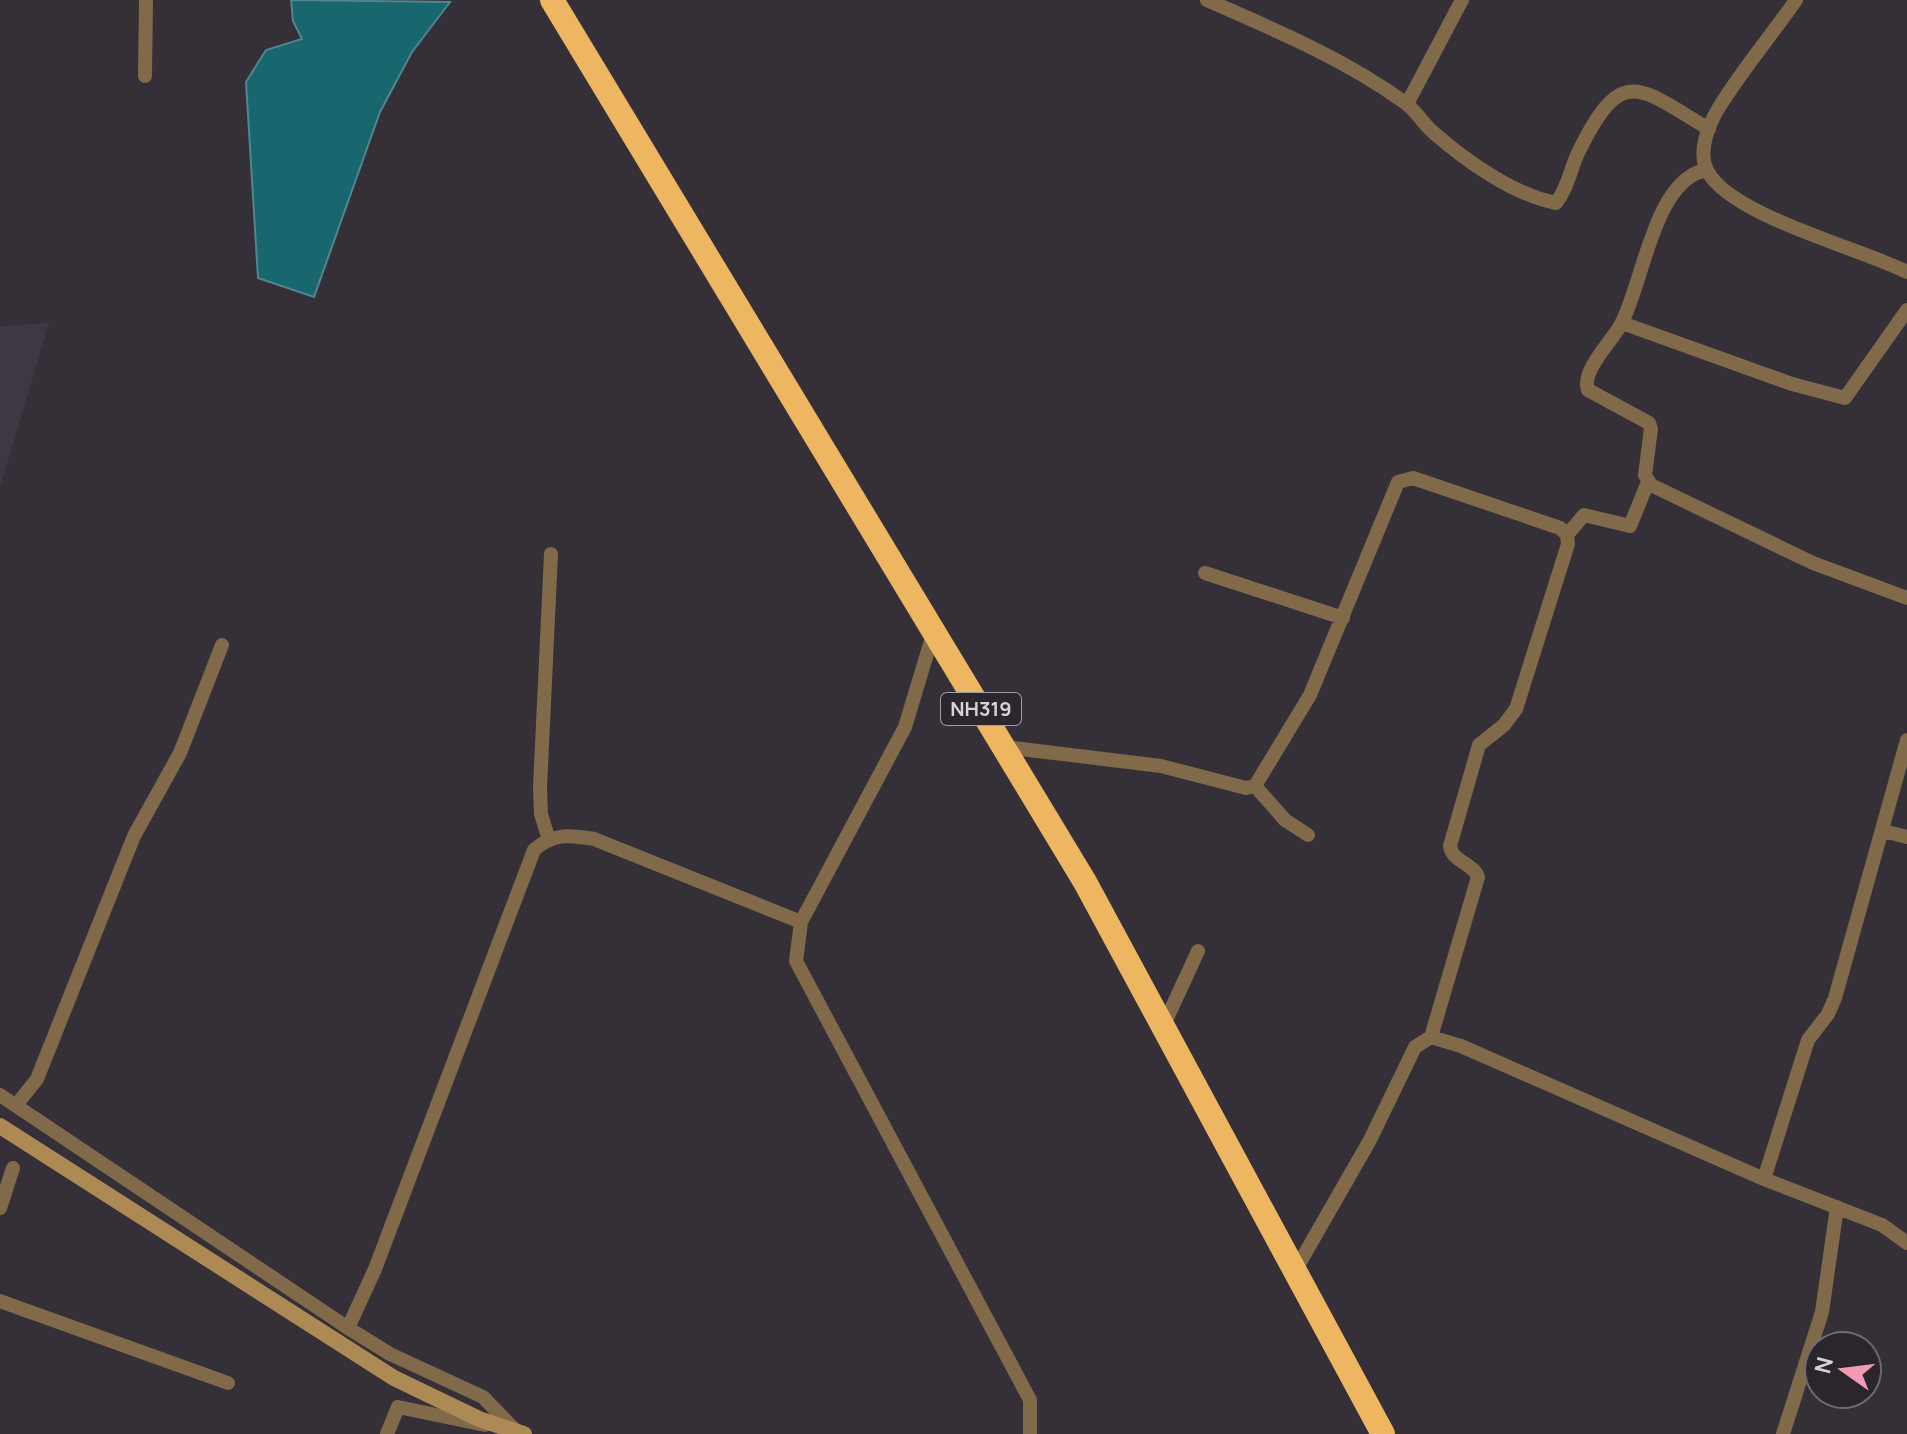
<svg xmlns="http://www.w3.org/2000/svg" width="1907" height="1434" font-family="Manrope,sans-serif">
  <rect width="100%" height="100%" fill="#352f37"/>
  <path fill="#403744" d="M49,323L0,487V326Z"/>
  <path fill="#18666e" stroke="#51868e" stroke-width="2" d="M291,0L450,2L412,52L380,112L314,297L258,278L246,82L266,50L302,39L293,21Z"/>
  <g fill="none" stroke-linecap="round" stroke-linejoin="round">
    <path stroke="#806a4a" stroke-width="14" d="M1207,0C1275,30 1343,58 1404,102C1416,110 1423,124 1434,133C1466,161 1514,195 1556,203C1568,188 1570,170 1578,153C1622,63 1638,87 1709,129
      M1796,0C1771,36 1741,71 1718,109C1708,126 1697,154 1708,172C1732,216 1862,249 1907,272
      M145,76L146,0
      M1407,104L1462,0
      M1706,170C1653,180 1643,286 1620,326C1611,342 1581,371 1588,390L1649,423L1651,429L1645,475L1651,485L1813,563L1907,598
      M1622,323L1792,384L1845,398L1907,310
      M1567,535L1584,515L1630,526L1648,482
      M1205,573L1343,618
      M1005,747L1161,766L1246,788L1255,786L1310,695L1398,482L1413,478L1560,528L1567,535L1568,544L1516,709L1504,725L1479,745L1450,846C1452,862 1473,863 1478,877L1431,1037
      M1255,786L1285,820L1308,835
      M1883,831L1907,837
      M548,837L541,814L540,788L551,554
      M801,922L796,961L1030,1400V1434
      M1162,1029L1198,951
      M0,1095L348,1328L390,1354L483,1397L517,1432
      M17,1104L37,1079L134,836L180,753L222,645
      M1764,1179L1808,1040L1828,1014L1835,998L1907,740
      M0,1208L13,1168
      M1295,1271L1370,1140L1415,1047L1431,1037L1461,1046L1764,1179L1882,1225L1907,1243
      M0,1301L228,1383
      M348,1328L375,1269L534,850C553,833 569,835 594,839L801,922L905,727L933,634
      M387,1434L398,1407L485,1425
      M1783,1434L1822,1312L1837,1207"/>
    <path stroke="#ad8954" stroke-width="16" d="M0,1126L394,1378L479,1419L524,1434"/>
    <path stroke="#eeb661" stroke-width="24" d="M552,0L1085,882L1383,1434"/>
  </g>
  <g text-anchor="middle" stroke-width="8" stroke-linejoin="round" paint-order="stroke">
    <rect fill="#2b252d" stroke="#a29ea4" stroke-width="2" x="941" y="693" width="80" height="32" rx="6"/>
    <g font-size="20" font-weight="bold" fill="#d5d2d7">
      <text x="981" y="716">NH319</text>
    </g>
  </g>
  <g transform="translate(1843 1370) rotate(284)"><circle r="38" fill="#2b252d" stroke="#6f6a71" stroke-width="2"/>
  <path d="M0-6L14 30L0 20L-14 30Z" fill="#f09ab4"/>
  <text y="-12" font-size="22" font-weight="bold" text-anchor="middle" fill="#d5d2d7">N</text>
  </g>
</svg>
